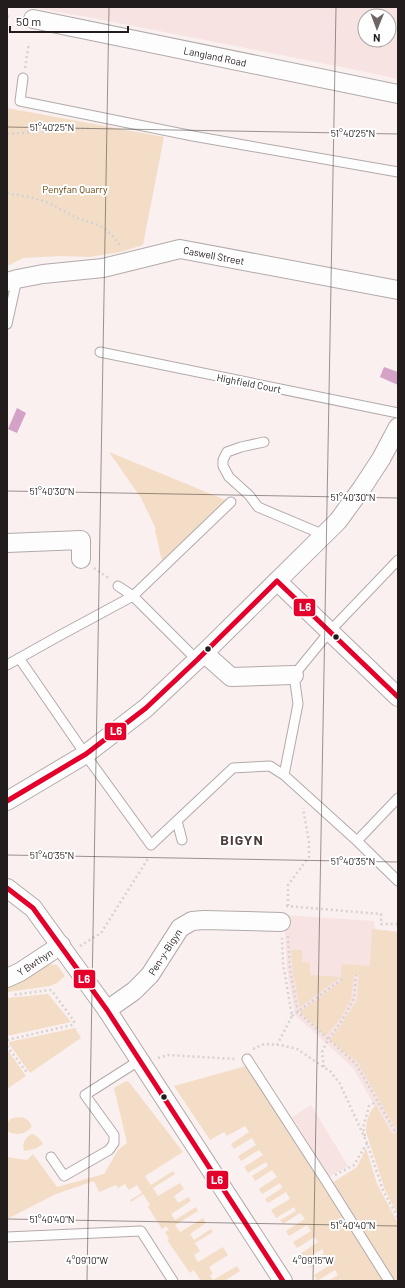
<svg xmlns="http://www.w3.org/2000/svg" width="405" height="1288" font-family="Barlow,sans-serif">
  <rect width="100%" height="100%" fill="#faf0ef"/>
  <path fill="#f7e3e1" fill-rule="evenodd" d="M29,7H398V79L347,68L88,17ZM365,16H389V40H365Z
    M284,915L374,921L375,929L398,932V1145L352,1067L295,1015L287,969Z
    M311,1105L348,1166L329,1177L292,1117Z"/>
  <path fill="#f3ddc6" d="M7,108L164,137L143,245L120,252L90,257L60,256L23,258L7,266Z
    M109,452L228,501L162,561L155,530L156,529L141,498Z
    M372,929L398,932V1128L396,1129L358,1063L330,1040L344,1021L357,1000L359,975H354L351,999L341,1018L326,1036L300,1012L343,980L341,977L300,1007L293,972L291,950H302V962L310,963V975L341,977L342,964L370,966Z
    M45,964L57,965L65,976L57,983L50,986L7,992V988C22,982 33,974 45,964Z
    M48,994L71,1022L7,1036V998Z
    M75,1028L81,1038L30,1073L9,1044V1042Z
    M7,1049L26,1076L7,1089Z
    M246,1066L279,1115L385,1281H343L341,1279L338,1281H328L338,1275L335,1270L317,1281L314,1275L332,1264L328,1257L310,1268L307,1263L324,1253L322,1249L304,1260L300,1254L318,1242L315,1237L297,1248L293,1242L311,1231L307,1225L289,1236L286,1231L305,1219L300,1213L283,1224L280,1220L296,1211L294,1207L276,1218L271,1210L290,1199L286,1192L268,1203L265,1199L282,1188L280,1183L262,1194L259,1189L277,1177L272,1170L255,1181L252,1176L268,1166L266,1162L248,1173L244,1167L263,1155L259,1150L241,1161L238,1156L256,1145L252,1138L234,1149L231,1144L249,1132L245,1126L227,1136L224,1132L210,1140L174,1086Z
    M126,1081L129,1082L183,1152L145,1176L151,1185L173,1171L175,1174L153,1188L158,1196L180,1183L184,1189L174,1196L178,1203L189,1197L191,1201L171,1214L175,1220L196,1207L198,1211L175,1225L180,1232L203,1218L206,1223L190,1234L194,1240L211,1229L213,1232L195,1243L200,1251L194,1255L198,1262L223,1247L228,1255L209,1267L213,1274L210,1275L213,1280L237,1266L240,1271L224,1281H201L194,1270L190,1273L167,1240L169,1239L165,1232L169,1230L166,1226L162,1229L148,1207L150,1205L143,1194L131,1202L130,1200L142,1193L137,1185L129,1190L125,1184L118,1188L116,1185L99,1192L94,1181L56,1194L7,1219V1157L27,1160L33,1154L57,1187L104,1174L118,1150L127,1143L114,1088Z
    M376,1105L392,1134L398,1131V1215L385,1190L366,1132C366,1122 368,1112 376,1105Z
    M22,1117L28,1120L32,1126C27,1135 15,1136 7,1131C7,1118 10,1118 22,1117Z
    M32,1134C37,1135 41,1140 43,1144L35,1149L24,1151C22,1144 25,1137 32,1134Z
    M366,1148L377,1184L398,1223V1281H393L332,1183L357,1167Z"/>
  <path fill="#d4a2c6" d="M384,367L398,372V385L380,377Z
    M17,408L26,413L17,433L8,429Z"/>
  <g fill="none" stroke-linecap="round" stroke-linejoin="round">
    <g stroke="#b2aaaa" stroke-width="11">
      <path id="lane" d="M23,78L20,101L193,136L398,172
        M7,324L17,279
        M100,352L398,413
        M264,442L241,447L227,452L223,460V466L229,477L249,495L258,507L324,535
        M398,560L330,631L294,675L298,704L284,775L357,841L398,881
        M118,586L133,596L197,660
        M19,658L90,761L151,845L233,768L270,766L284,775
        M7,665L57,637L133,596L231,502
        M177,821L182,840
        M357,841L398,798
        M247,1059L326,1181L389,1281
        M51,1157L64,1176L109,1150L114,1143V1135L85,1095L140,1060
        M7,1237L141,1231L173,1281"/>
    </g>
    <g stroke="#b2aaaa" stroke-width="20">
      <g id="street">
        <path id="s1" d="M33,19L398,94"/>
        <path id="s2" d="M7,282L17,279L43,274L103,268L180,249L398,290"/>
        <path d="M7,543L81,540V559"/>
        <path d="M277,581L398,697"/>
        <path d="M204,653L231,677L294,675"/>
        <path d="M7,801L86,754L146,708L197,660L338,521L362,488L381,459L398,427"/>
        <path d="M7,888L33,908L107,1010L283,1281"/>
        <path id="s3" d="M7,978L20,972L61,945"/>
        <path id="s4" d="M107,1010L134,991L150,975L180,928L192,921L204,920L281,922"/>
      </g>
    </g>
    <path stroke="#d5d2d2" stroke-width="2.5" stroke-dasharray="2 3" stroke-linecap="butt" d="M7,16L9,17
      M25,68L29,43
      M7,134L88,128
      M7,193L30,197L49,203L77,218L96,224L107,230L122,247
      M94,568L110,579
      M286,906L381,914V924H398
      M288,906V885L309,857V842L303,808
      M288,936L290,969L298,1012L356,1064L395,1131L398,1129
      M80,946L101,933L149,857
      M292,1016L342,979
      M7,1040L72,1025L74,1024V1021L52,991L50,990L12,995
      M277,1045L292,1016L283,963L282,938
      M7,1046L28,1074
      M253,1049L264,1044L281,1045L297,1049L331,1072L340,1084L367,1143L383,1190L398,1218
      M158,1058L168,1055L236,1059
      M324,1067L322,1052L326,1043L343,1019L354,998L356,975
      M365,1136L363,1128L369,1106L374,1103
      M335,1175L354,1165L367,1143"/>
    <use href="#lane" stroke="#fefdfd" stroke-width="9"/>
    <use href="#street" stroke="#fefdfd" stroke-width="18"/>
    <g stroke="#fff" stroke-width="8">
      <path id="bus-1" d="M7,801L86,754L146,708L197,660L277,581L398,697
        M7,888L33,908L107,1010L283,1281"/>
    </g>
    <use href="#bus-1" stroke="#e4002b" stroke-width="5"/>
  </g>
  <path fill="none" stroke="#231c1c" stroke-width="1" stroke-opacity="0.45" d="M7,127L398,134M7,491L398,498M7,855L398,862M7,1219L398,1226M87,1281L109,7M313,1281L336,7"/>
  <g fill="#231c1c" stroke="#fff" stroke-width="1.5">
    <circle cx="336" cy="637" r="3.5"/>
    <circle cx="208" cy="649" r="3.5"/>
    <circle cx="164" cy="1097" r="3.5"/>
  </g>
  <g text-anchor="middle" stroke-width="4" stroke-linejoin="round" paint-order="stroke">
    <g font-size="10" fill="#231c1c" stroke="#fff">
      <text dy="4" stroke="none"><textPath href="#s1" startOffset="186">Langland Road</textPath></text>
      <text dy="4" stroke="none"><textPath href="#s2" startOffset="211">Caswell Street</textPath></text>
      <text transform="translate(249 383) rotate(11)" y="4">Highfield Court</text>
      <text dy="4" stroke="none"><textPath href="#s4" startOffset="83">Pen-y-Bigyn</textPath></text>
      <text dy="4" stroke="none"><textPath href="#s3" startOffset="32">Y Bwthyn</textPath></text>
    </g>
    <g font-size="10" fill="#66440a" stroke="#fff">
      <text x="75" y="193">Penyfan Quarry</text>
    </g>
    <g font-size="14" font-weight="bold" letter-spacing="1" fill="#4d3e3d" stroke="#fff">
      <text x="242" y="845">BIGYN</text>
    </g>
  </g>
  <g font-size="10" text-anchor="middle" fill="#231c1c" stroke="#fff" stroke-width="4" stroke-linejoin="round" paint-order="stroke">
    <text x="52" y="131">51°40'25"N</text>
    <text x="353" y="137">51°40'25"N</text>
    <text x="52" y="495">51°40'30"N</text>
    <text x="353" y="501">51°40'30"N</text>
    <text x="52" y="859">51°40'35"N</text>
    <text x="353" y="865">51°40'35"N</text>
    <text x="52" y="1223">51°40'40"N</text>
    <text x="353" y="1229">51°40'40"N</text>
    <text x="87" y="1264">4°09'10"W</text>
    <text x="313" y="1264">4°09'15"W</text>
  </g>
  <g stroke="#fff" stroke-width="1.5">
    <rect x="293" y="598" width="23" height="19" rx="4" fill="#e4002b"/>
    <rect x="104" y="722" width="23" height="19" rx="4" fill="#e4002b"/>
    <rect x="73" y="969" width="23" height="20" rx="4" fill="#e4002b"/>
    <rect x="206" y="1170" width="23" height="20" rx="4" fill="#e4002b"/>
  </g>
  <g font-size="11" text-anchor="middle" font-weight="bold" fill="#fff">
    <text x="305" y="611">L6</text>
    <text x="116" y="735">L6</text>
    <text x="84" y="983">L6</text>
    <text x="217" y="1184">L6</text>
  </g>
  <rect width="405" height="1288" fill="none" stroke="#231c1c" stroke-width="16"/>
  <g transform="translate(377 28) rotate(181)"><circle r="19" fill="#ffffff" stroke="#a7a4a4"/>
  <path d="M0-3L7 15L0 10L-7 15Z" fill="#6e6666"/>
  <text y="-6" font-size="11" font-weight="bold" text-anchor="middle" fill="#231c1c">N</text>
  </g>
  <path d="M10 26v6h118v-6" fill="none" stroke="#231c1c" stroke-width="2"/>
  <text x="16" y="26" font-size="12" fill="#231c1c" stroke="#ffffff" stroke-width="3" paint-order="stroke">50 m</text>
</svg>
